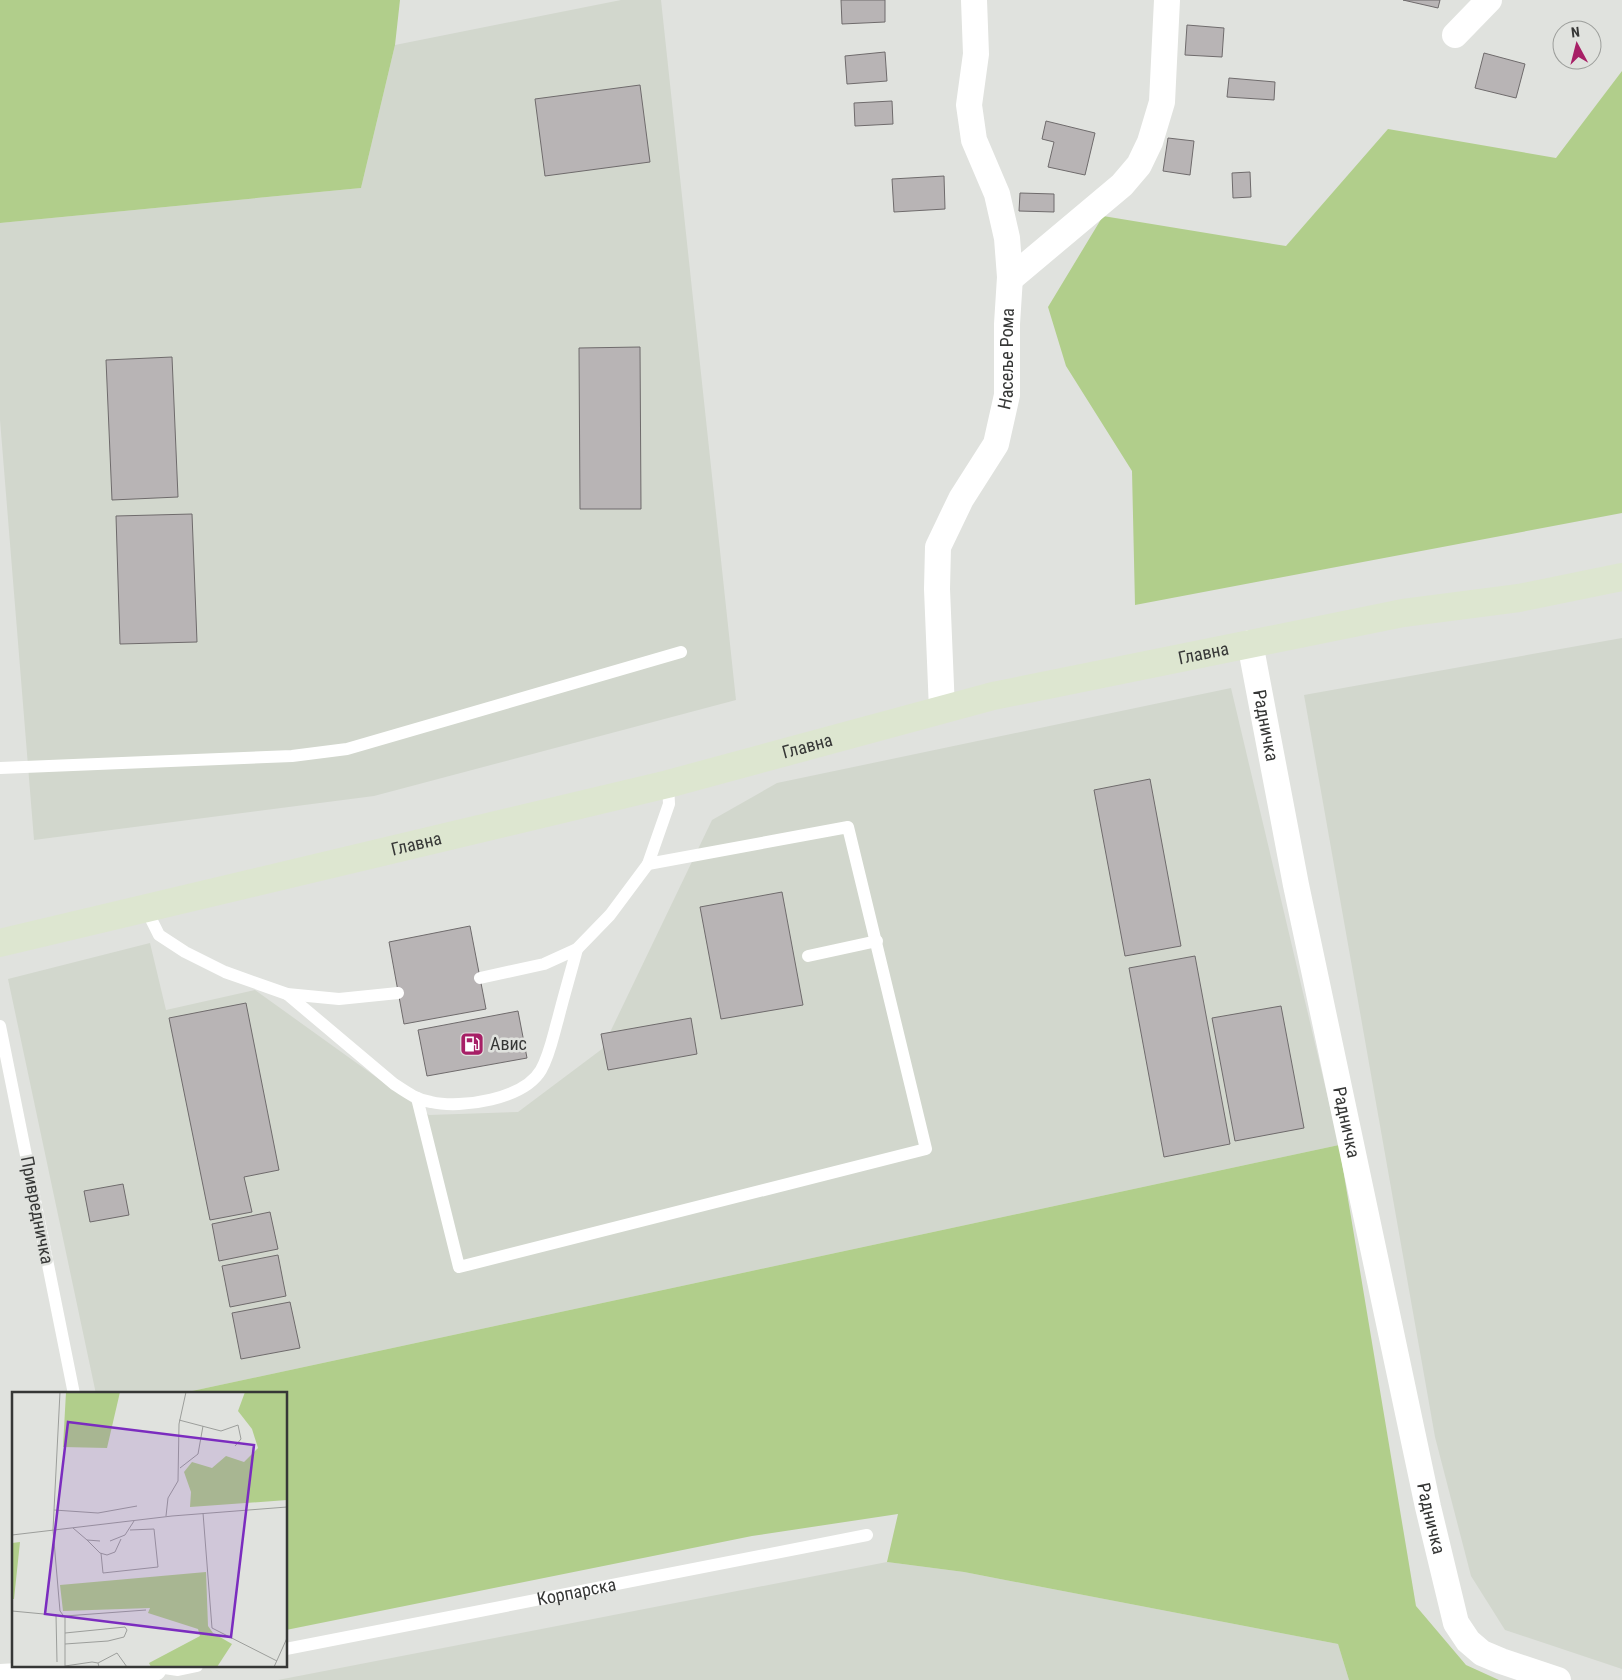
<svg xmlns="http://www.w3.org/2000/svg" width="1622" height="1680" font-family="'Roboto Condensed',sans-serif">
  <rect width="100%" height="100%" fill="#e0e2de"/>
  <path fill="#d2d7cd" d="M621,0H661L736,700L374,796L34,840L0,420V223L361,188L395,45Z
    M1622,638V1669L1505,1630L1471,1576L1435,1437L1304,695Z
    M1231,688L1339,1145L178,1394H96L8,979L150,943L166,1010L255,990L429,1115L518,1112L602,1049L712,820L777,783Z
    M887,1562L964,1572L1338,1644L1349,1680H278Z"/>
  <path fill="#b1ce8b" d="M0,0H400L395,45L361,188L0,223Z
    M1622,71V513L1135,605L1132,471L1066,366L1048,307L1103,216L1286,246L1388,129L1556,158Z
    M1339,1145L1416,1606L1466,1665L1499,1680H1349L1338,1644L964,1572L887,1562L898,1514L752,1536L286,1630V1394H178Z"/>
  <path fill="#b8b4b5" stroke="#6f6b6c" d="M841,0H885V22L842,24Z
    M1403,0H1440L1438,8Z
    M1187,25L1224,28L1222,57L1185,55Z
    M885,52L887,81L847,84L845,56Z
    M1484,53L1525,64L1516,98L1475,88Z
    M1229,78L1275,82L1274,100L1227,97Z
    M640,85L650,162L545,176L535,99Z
    M892,101L893,124L855,126L854,103Z
    M1046,121L1095,133L1085,175L1048,167L1054,142L1042,139Z
    M1168,138L1194,141L1190,175L1163,171Z
    M1250,172L1251,197L1233,198L1232,173Z
    M944,176L945,209L894,212L892,179Z
    M1020,193L1054,194V212L1019,211Z
    M640,347L641,509H580L579,348Z
    M172,357L178,497L112,500L106,360Z
    M192,514L197,642L120,644L116,516Z
    M1150,779L1181,946L1125,956L1094,790Z
    M782,892L803,1005L721,1019L700,907Z
    M470,926L486,1009L404,1024L389,942Z
    M1195,956L1230,1144L1164,1157L1129,968Z
    M246,1003L279,1170L244,1177L252,1212L210,1220L169,1018Z
    M1281,1006L1304,1128L1235,1141L1212,1018Z
    M518,1011L527,1058L427,1076L418,1030Z
    M691,1018L697,1054L608,1070L601,1034Z
    M123,1184L129,1215L90,1222L84,1191Z
    M270,1212L278,1249L219,1261L212,1224Z
    M278,1255L286,1296L230,1307L222,1266Z
    M290,1302L300,1348L241,1359L232,1313Z"/>
  <g fill="none" stroke-linecap="round" stroke-linejoin="round">
    <g stroke="#fff" stroke-width="12">
      <path d="M0,768L292,756L347,749L681,652"/>
      <path d="M148,908L151,919L159,935L185,952L225,972L287,994L339,999L398,993"/>
      <path d="M808,956L877,941"/>
      <path d="M480,978L544,964L577,949L610,915L648,864L669,804L668,784"/>
      <path d="M287,994L394,1084C406,1092 417,1100 431,1102C462,1109 524,1099 541,1070C550,1054 553,1036 558,1019C564,995 571,972 577,949"/>
      <path d="M0,1026L74,1394"/>
      <path d="M417,1098L459,1267L926,1149L848,827L648,864"/>
      <path id="s1" d="M286,1649L867,1535"/>
      <path d="M151,1666L178,1670L197,1666"/>
    </g>
    <g stroke="#fff" stroke-width="26">
      <path d="M1455,35L1489,0"/>
      <path d="M1010,279L1122,185L1139,165L1150,142L1162,102L1167,0"/>
      <path id="s2" d="M1250,643L1296,885L1428,1507L1456,1623L1468,1641L1482,1653L1501,1661L1558,1680"/>
      <path id="s3" d="M942,710L937,589L938,547L961,499L996,444L1007,395V324L1010,277L1007,238L997,194L974,140L969,105L976,54L974,0"/>
      <path d="M0,1677L154,1668"/>
    </g>
    <path stroke="#dde6d0" stroke-width="28" id="s4" d="M0,943L668,784L993,696L1403,613L1519,598L1622,577"/>
  </g>
  <defs>
    <g id="fuel-square" transform="scale(1.25)"><rect x="-9" y="-9" width="18" height="18" rx="4" fill="#a71f66" stroke="#e0e2de"/><path d="M-5.5-6h7V0h2V4h1.3V-2.5L3-4.5l.8-.8L6-3V5H2.5V1h-1V6h-7ZM-4.2-4.7v3.2H.2V-4.7Z" fill="#fff"/></g>
  </defs>
  <g fill-rule="evenodd">
    <use href="#fuel-square" x="472" y="1044"/>
  </g>
  <g text-anchor="middle" stroke-width="5" stroke-linejoin="round" paint-order="stroke">
    <g font-size="18" fill="#363736" stroke="#e0e2de">
      <text dy="6" stroke="none"><textPath href="#s3" startOffset="368">Насеље Рома</textPath></text>
      <text dy="6" stroke="none"><textPath href="#s4" startOffset="1238">Главна</textPath></text>
      <text dy="6" stroke="none"><textPath href="#s2" startOffset="84">Радничка</textPath></text>
      <text dy="6" stroke="none"><textPath href="#s4" startOffset="831">Главна</textPath></text>
      <text dy="6" stroke="none"><textPath href="#s4" startOffset="428">Главна</textPath></text>
      <text dy="6" stroke="none"><textPath href="#s2" startOffset="489">Радничка</textPath></text>
      <text transform="translate(37 1210) rotate(79)" y="6">Привредничка</text>
      <text dy="6" stroke="none"><textPath href="#s2" startOffset="894">Радничка</textPath></text>
      <text dy="6" stroke="none"><textPath href="#s1" startOffset="296">Корпарска</textPath></text>
    </g>
    <g font-size="18" fill="#363736" stroke="#e0e2de" text-anchor="start">
      <text x="490" y="1050">Авис</text>
    </g>
  </g>
  <g transform="translate(12 1392)">
    <rect width="275" height="275" fill="#e0e2de"/>
    <path d="M54,0H108L95,56L51,55ZM233,0H275V108L178,115L179,100L172,80L180,70L200,76L214,64L232,70L246,56L240,37L226,19ZM8,150L2,207H0V151ZM194,180L196,234L201,241L220,252L205,275H139L137,271L188,244L186,237L136,221L138,216L51,219L48,193Z" fill="#b1ce8b"/>
    <path fill="none" stroke="#9c9e9b" stroke-width="1" d="M48,0L41,138L48,219L51,223M167,28L209,39L226,33L229,47L223,54M168,76L186,62L191,34M42,118L86,121L125,114M191,121L200,236L265,269M154,124L156,106L166,89L167,32L174,0M61,136L75,148L88,149M0,143L160,124L275,115M75,148L88,161L95,163L103,160L109,147M98,149L113,143L122,129M89,161L91,181L146,175L142,137L118,138M0,219L53,224L134,218M44,223L45,270M53,252L96,249L112,245L115,238L113,235L53,241M86,271L105,261L115,275M53,274L80,270L86,271L87,275M53,275V224M262,275L275,246"/>
    <path fill="#7b2cbf" fill-opacity="0.15" stroke="#7b2cbf" stroke-width="2.5" d="M56,30L242,53L219,245L33,222Z"/>
    <rect width="275" height="275" fill="none" stroke="#363736" stroke-width="2.5"/>
  </g>
  <g transform="translate(1577 45) rotate(353)"><circle r="24" fill="#e0e2de" stroke="#9c9e9b"/>
  <path d="M0-4L9 19L0 12L-9 19Z" fill="#a71f66"/>
  <text y="-8" font-size="14" font-weight="bold" text-anchor="middle" fill="#363736">N</text>
  </g>
</svg>
